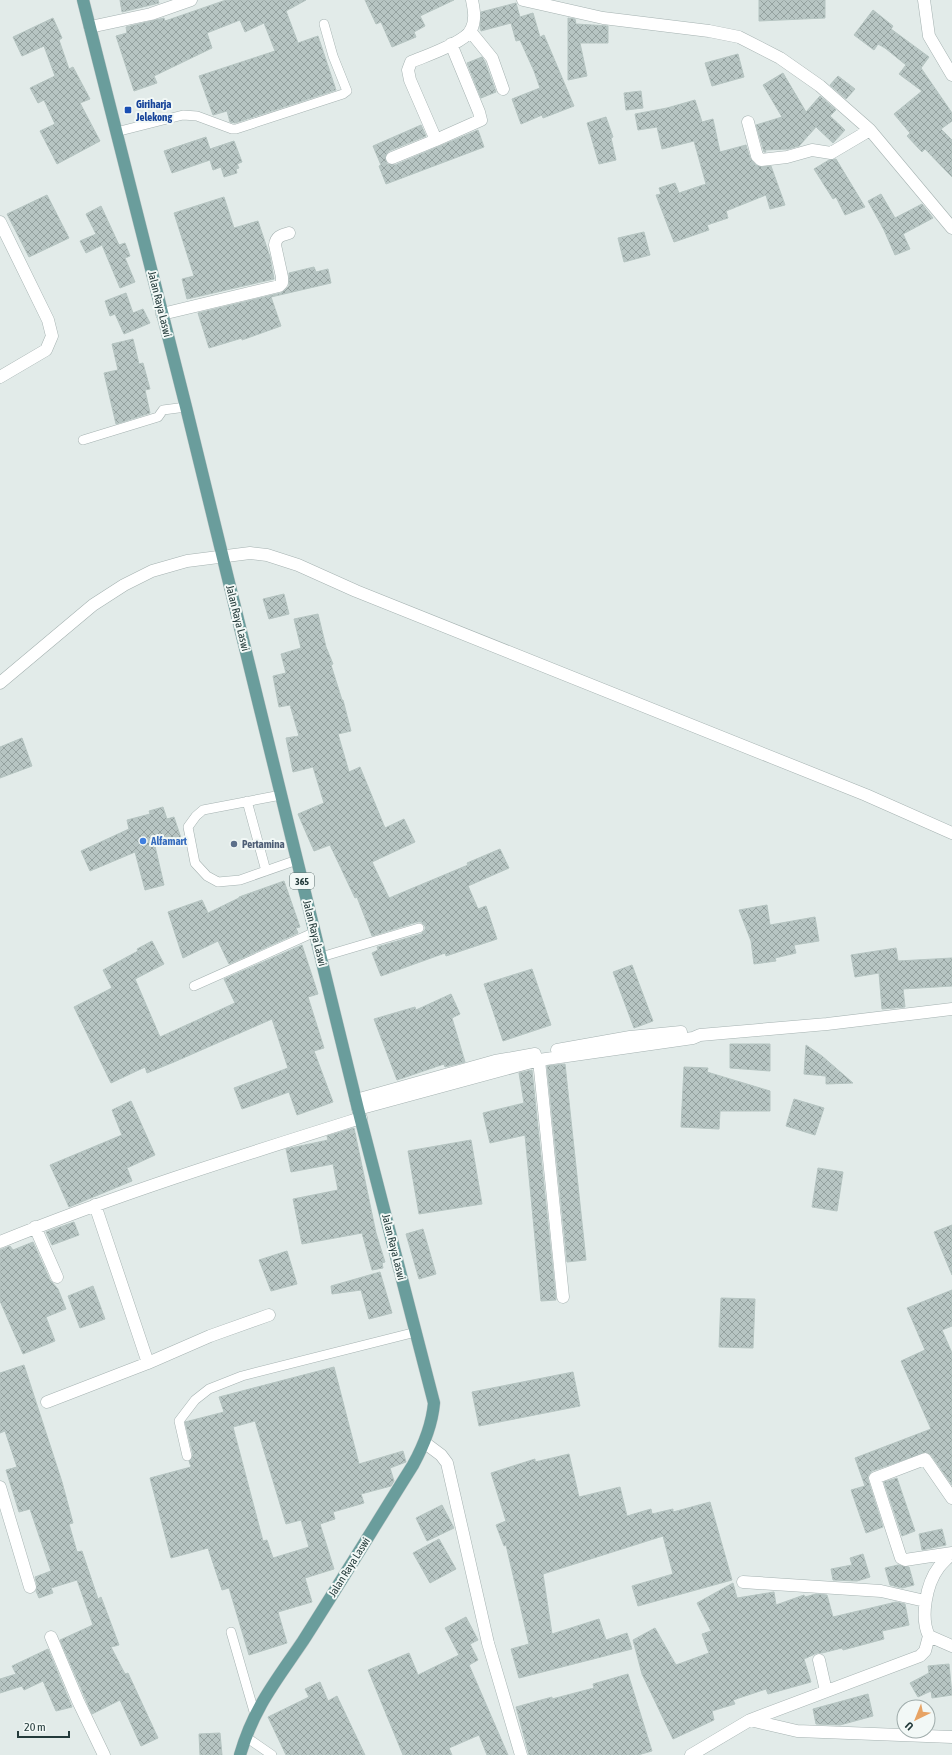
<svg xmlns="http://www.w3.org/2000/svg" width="952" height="1755" font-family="'Asap Condensed',sans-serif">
  <defs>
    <pattern id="building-cross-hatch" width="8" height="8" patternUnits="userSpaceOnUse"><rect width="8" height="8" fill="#b7c5c3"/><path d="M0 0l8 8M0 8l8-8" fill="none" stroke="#94a19f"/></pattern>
  </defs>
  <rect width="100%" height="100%" fill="#e2ebe9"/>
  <path fill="url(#building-cross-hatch)" stroke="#b5c4c1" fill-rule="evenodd" d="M120,0H158L159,3L122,12Z
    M226,0H306L286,11L298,43L318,36L336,90L235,123L230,122L227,111L213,115L199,76L275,51L264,23L245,32L240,20L207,33L212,48L154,76L157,83L134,91L116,36L127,33L126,27L164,18L165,21Z
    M365,0H454L420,16L425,26L414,32L416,37L392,47L381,22L376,24Z
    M759,0H825V18L759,21Z
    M516,3L520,17L533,13L540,37L544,35L574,106L543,118L542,115L521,124L512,99L540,88L534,71L520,40L516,41L511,23L481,31L480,27L481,12Z
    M873,10L893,26L891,29L929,57L921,68L952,113V121L941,129L952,140V177L925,149L922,152L907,136L910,133L894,114L922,91L899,74L906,65L885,48L878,44L874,50L854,35Z
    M53,18L62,38L59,40L69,69L73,67L90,99L80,103L100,141L57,164L40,131L55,124L44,100L38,103L30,88L55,76L44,46L22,56L13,37Z
    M568,18L575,19L576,24L608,26V43H580L587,76L568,80Z
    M738,54L744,77L712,86L705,63Z
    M482,57L485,62L496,92L481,98L467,63Z
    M783,73L806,112L820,96L836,110L830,116L845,130L833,143L816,127L799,146L788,149L765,150L766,152H764L756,125L782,117L763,85Z
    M838,76L855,89L846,99L830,85Z
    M641,91L643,108L626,110L624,93Z
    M695,100L702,122L713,119L720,152L746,145L750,158L756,165L762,167L771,166L785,205L770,209L766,195L726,211L728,218L707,225L709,230L674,242L656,195L661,194L659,188L675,183L679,193L706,184L694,141L662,149L657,127L638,130L635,114L667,108Z
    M606,117L613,137L611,138L616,160L599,164L587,123Z
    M421,125L426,136L389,151L385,157L387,164L395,165L478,130L484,147L386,184L379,166L381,165L373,146Z
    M206,137L210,149L234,141L242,162L237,164L239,168L236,169L237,173L224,177L221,167L213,170L210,160L172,173L164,151Z
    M836,159L865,207L845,215L836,197L833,199L814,169L829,160Z
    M881,194L895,218L922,204L933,218L903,234L910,249L895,255L884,230L868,201Z
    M47,195L69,238L29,257L7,214Z
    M224,197L234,228L258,221L270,257L274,279L187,299L182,279L194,276L174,213Z
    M101,206L119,245L125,243L130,256L125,258L135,282L120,288L102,245L86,253L80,241L96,234L86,214Z
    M644,232L650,255L624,262L618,238Z
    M314,267L316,272L328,269L331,283L271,297L281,326L242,340V338L209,348L198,313L281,293L289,286V273Z
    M126,293L133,313L143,309L150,323L124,334L115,314L110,316L105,301Z
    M133,339L139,364L143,363L150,389L145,390L150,413L116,424L104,373L118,370L112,344Z
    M284,594L289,614L269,619L263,599Z
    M318,614L326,647L333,664L331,665L342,700H343L351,731L338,734L349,772L360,767L385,828L404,819L415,842L372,862L389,898L468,865L467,863L500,849L509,868L468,886L478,909L486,906L497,939L446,956L445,953L381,976L372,953L378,950L377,947L421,934L425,930V926L421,922H417L372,936L357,897L355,898L330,845L314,851L298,814L324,803L313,767L293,772L286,738L299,736L290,705L279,707L273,676L286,673L281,654L301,648L294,619Z
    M22,738L32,766L0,778V747Z
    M163,807L167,819L174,817L181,838L155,846L164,885L145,890L135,852L90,871L81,851L129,829L127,820L150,814L149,811Z
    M284,881L300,927L296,928L298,933L229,964L218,941L183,958L168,912L202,900L208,913L239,898V897Z
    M767,905L770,925L815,917L819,941L794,945L796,953L775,958L776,961L754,964L751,941L739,910Z
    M152,941L164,964L135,979L160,1037L235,1003L224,979L302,945L318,994L308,997L324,1048L314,1051L333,1102L297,1115L289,1092L242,1109L234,1088L288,1068L272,1019L174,1062L147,1073L145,1067L111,1083L74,1007L112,988L103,970L138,951L137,949Z
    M896,948L898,961L952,958V986L903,989L905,1007L882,1009L879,973L855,977L851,955Z
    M632,965L653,1021L634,1028L613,972Z
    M532,969L551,1025L503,1041L484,984Z
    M451,994L460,1014L452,1018L465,1062L445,1067L444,1064L397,1080L374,1019L415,1007L416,1010Z
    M730,1044H770V1071L730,1068Z
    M806,1045L822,1056L853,1083L826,1084V1076L804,1074Z
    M565,1064L586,1260L567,1262L547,1066Z
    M684,1067L708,1068L707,1072L770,1091V1111H720L719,1129L681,1127Z
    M532,1070L556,1300L541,1301L525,1135L490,1143L483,1113L524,1103L519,1073Z
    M794,1099L824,1108L815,1135L786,1126Z
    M131,1101L155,1155L127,1168L132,1181L69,1207L50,1165L122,1135L112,1110Z
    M354,1128L376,1233L385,1262L382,1263L383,1268L372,1270L362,1233L302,1244L293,1199L338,1190L333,1164L291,1172L286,1149L328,1140L327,1136Z
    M471,1140L482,1204L419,1214L408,1151Z
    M818,1168L843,1172L837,1211L812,1207Z
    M74,1222L79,1235L52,1245L46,1232Z
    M952,1225V1275L934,1232Z
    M423,1229L436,1274L419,1279L406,1234Z
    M33,1242L50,1280L58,1289L66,1309L46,1317L55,1341L23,1354L0,1301V1250L10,1246L13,1250Z
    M287,1251L297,1284L271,1291L259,1260Z
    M380,1272L392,1313L369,1319L361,1290L332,1294L331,1286Z
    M93,1286L105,1319L80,1328L68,1296Z
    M952,1290V1326L942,1330L952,1353V1485L931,1455L926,1452L872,1471L868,1476V1480L883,1527L866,1533L851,1490L865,1486L855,1458L931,1429L901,1361L925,1350L907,1308Z
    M721,1298L755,1299L753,1348L719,1347Z
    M24,1365L62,1482L73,1523L69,1524L77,1552L82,1551L98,1599L101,1597L119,1645L111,1647L125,1674L128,1673L158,1738L141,1746L120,1700L92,1714L60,1640L93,1625L77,1580L51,1588L53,1593L39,1598L36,1591L37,1585L35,1577L51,1571L30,1509L19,1512L6,1470L17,1467L5,1431L0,1433V1373Z
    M334,1367L359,1464L403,1451L406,1462L390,1468L394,1481L391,1486L361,1494L364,1503L333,1512L335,1519L320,1524L334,1569L305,1578L312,1602L278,1612L287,1643L249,1655L229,1588L222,1590L208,1548L171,1558L150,1478L191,1467L189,1461L193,1455L185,1422L224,1412L219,1397ZM255,1421L286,1524L301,1520L309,1547L273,1558L267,1540L263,1541L233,1427Z
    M573,1372L580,1406L479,1426L472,1392Z
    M569,1454L579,1497L620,1487L627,1516L651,1509L652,1514L673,1509V1512L710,1502L732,1580L638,1606L632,1586L673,1574L663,1536L543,1574L552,1634L599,1619L606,1640L627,1633L632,1649L519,1678L511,1649L529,1644L506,1545L504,1546L496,1525L506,1521L491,1473L535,1459V1462Z
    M897,1478L915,1531L902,1536L884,1482Z
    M442,1505L454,1528L427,1541L416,1518Z
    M942,1529L946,1545L922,1550L919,1534Z
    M439,1539L456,1569L430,1583L413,1553Z
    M863,1554L870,1577L857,1581L833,1580L831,1569L852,1565L850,1558Z
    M898,1565L909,1567L914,1585L902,1588L890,1585L885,1568Z
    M733,1583L737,1598L774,1592L776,1605L804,1595L805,1597L816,1594L827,1595L833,1617L896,1602L905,1604L909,1625L882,1631L884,1639L843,1650L842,1648L822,1653H817L804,1659L811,1682L768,1694L766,1689L733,1700L735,1704L712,1711L714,1720L673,1739L642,1674L633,1640L655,1628L676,1665L709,1653L702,1634L711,1631L697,1603Z
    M466,1617L478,1640L470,1644L478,1660L469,1665L508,1755H487L479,1735L449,1748L452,1755H403L368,1670L409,1653L418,1675L459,1655L445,1628Z
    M48,1649L72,1707L56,1711L43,1681L24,1690L22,1686L0,1693V1679L16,1674L12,1666Z
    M949,1664L952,1695L932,1698L931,1691L918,1697L910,1683L929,1673L928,1666Z
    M628,1674L652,1751L638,1755H529L516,1707L552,1697V1699L594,1688L593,1684Z
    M320,1682L328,1701L337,1696L365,1755H286L268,1717L309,1697L305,1689Z
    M868,1694L873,1716L840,1725L816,1724L813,1709Z
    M220,1733L222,1755H200L199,1734Z"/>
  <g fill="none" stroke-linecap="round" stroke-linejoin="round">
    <g stroke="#a5b2b1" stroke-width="10">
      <path id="lane" d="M116,132L183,115L197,116L232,129H236L343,94L347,91L333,56L324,24
        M83,440L158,417L163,410L186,407
        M281,795L203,810L196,816L188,827L195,863L207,876L218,882L240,880L297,860
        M247,801L266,871
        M321,957L419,928
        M194,986L315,932
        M187,1456L179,1421L195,1400L209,1389L242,1376L416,1332
        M231,1632L255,1715
        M246,1737L272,1755"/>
    </g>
    <g stroke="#a5b2b1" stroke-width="13">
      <path id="street" d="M523,0L603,18L709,31L739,37L780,58L820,86L870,130L952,228
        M924,0L929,36L952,75
        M90,27L151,14L191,0
        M470,31L492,58L503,89
        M748,122L757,156L761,160L787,157L812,150L831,153L870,130
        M436,140L410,80L408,70L411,62C425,56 464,43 471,30C476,20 474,10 472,0
        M392,158L436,140L481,120L479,112L451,44
        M0,222L48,320L52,336L46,350L0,377
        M162,314L279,286L282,283V277L275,245C276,236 282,235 289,233
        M0,683L93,605L124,585L152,571L187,561L250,553L267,555L298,565L356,591L866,795L952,833
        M557,1050L630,1037L681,1032
        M539,1060L563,1297
        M356,1100L495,1061L535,1054
        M358,1109L539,1060L693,1038L700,1035L827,1024L952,1009
        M95,1205L148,1363L210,1336L269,1315
        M35,1227L57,1277
        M0,1242C118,1194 240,1156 361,1118
        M47,1402L148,1363
        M425,1443L441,1455L447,1463L488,1643L521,1755
        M0,1487L30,1587
        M952,1553L905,1560L901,1558L875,1478L925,1459L952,1498
        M743,1582L881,1591L925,1601
        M929,1636L952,1646
        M51,1637L78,1701L104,1755
        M819,1660L826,1691
        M750,1720L797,1731L952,1737
        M691,1755L750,1720L920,1656L925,1651L929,1636C920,1618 926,1584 939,1567C943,1562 948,1558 952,1553"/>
    </g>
    <g stroke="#c1c8c8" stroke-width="13">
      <path id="primary" d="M83,0L186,407L358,1109L434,1403C432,1425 424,1445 413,1465C376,1524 340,1583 303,1641C276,1681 254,1707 240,1755"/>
    </g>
    <use href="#lane" stroke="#fff" stroke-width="9"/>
    <use href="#street" stroke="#fff" stroke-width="12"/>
    <use href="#primary" stroke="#6a9d9c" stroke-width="12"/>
  </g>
  <rect fill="#1a4fb4" stroke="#f2f8f6" stroke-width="1.5" x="124" y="106" width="8" height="8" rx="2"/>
  <circle fill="#3f7fe0" stroke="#f2f8f6" stroke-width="1.5" cx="143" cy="841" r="4"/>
  <circle fill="#5c6f8a" stroke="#f2f8f6" stroke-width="1.5" cx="234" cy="844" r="4"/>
  <g text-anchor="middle" stroke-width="4" stroke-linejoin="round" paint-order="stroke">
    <rect fill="#f2f8f6" stroke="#617372" stroke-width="1" x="290" y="873" width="24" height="16" rx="3"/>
    <g font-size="10" font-weight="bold" fill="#233a3a">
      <text x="302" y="885">365</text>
    </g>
    <g font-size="11" font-weight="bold" fill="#164399" stroke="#f2f8f6" text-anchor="start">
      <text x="136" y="108">Giriharja<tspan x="136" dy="13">Jelekong</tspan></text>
    </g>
    <g font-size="11" fill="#233a3a" stroke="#f2f8f6">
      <text transform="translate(160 304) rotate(76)" y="4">Jalan Raya Laswi</text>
      <text transform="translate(238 618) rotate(76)" y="4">Jalan Raya Laswi</text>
      <text transform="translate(315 933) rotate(76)" y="4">Jalan Raya Laswi</text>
      <text transform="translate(394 1247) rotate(76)" y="4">Jalan Raya Laswi</text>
      <text transform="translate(349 1567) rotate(-58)" y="4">Jalan Raya Laswi</text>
    </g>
    <g font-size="11" font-weight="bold" fill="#366cbe" stroke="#f2f8f6" text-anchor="start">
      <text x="151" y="845">Alfamart</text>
    </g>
    <g font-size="11" font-weight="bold" fill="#4e5e75" stroke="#f2f8f6" text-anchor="start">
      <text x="242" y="848">Pertamina</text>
    </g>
  </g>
  <g transform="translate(916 1719) rotate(223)"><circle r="19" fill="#f2f8f6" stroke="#9facab"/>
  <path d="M0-3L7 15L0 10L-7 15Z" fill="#e7a364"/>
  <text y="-6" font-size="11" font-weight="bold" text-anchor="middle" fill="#233a3a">U</text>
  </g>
  <path d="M18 1731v6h51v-6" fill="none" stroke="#233a3a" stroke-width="2"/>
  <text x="24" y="1731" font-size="12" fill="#233a3a" stroke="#f2f8f6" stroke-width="3" paint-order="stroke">20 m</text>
</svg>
